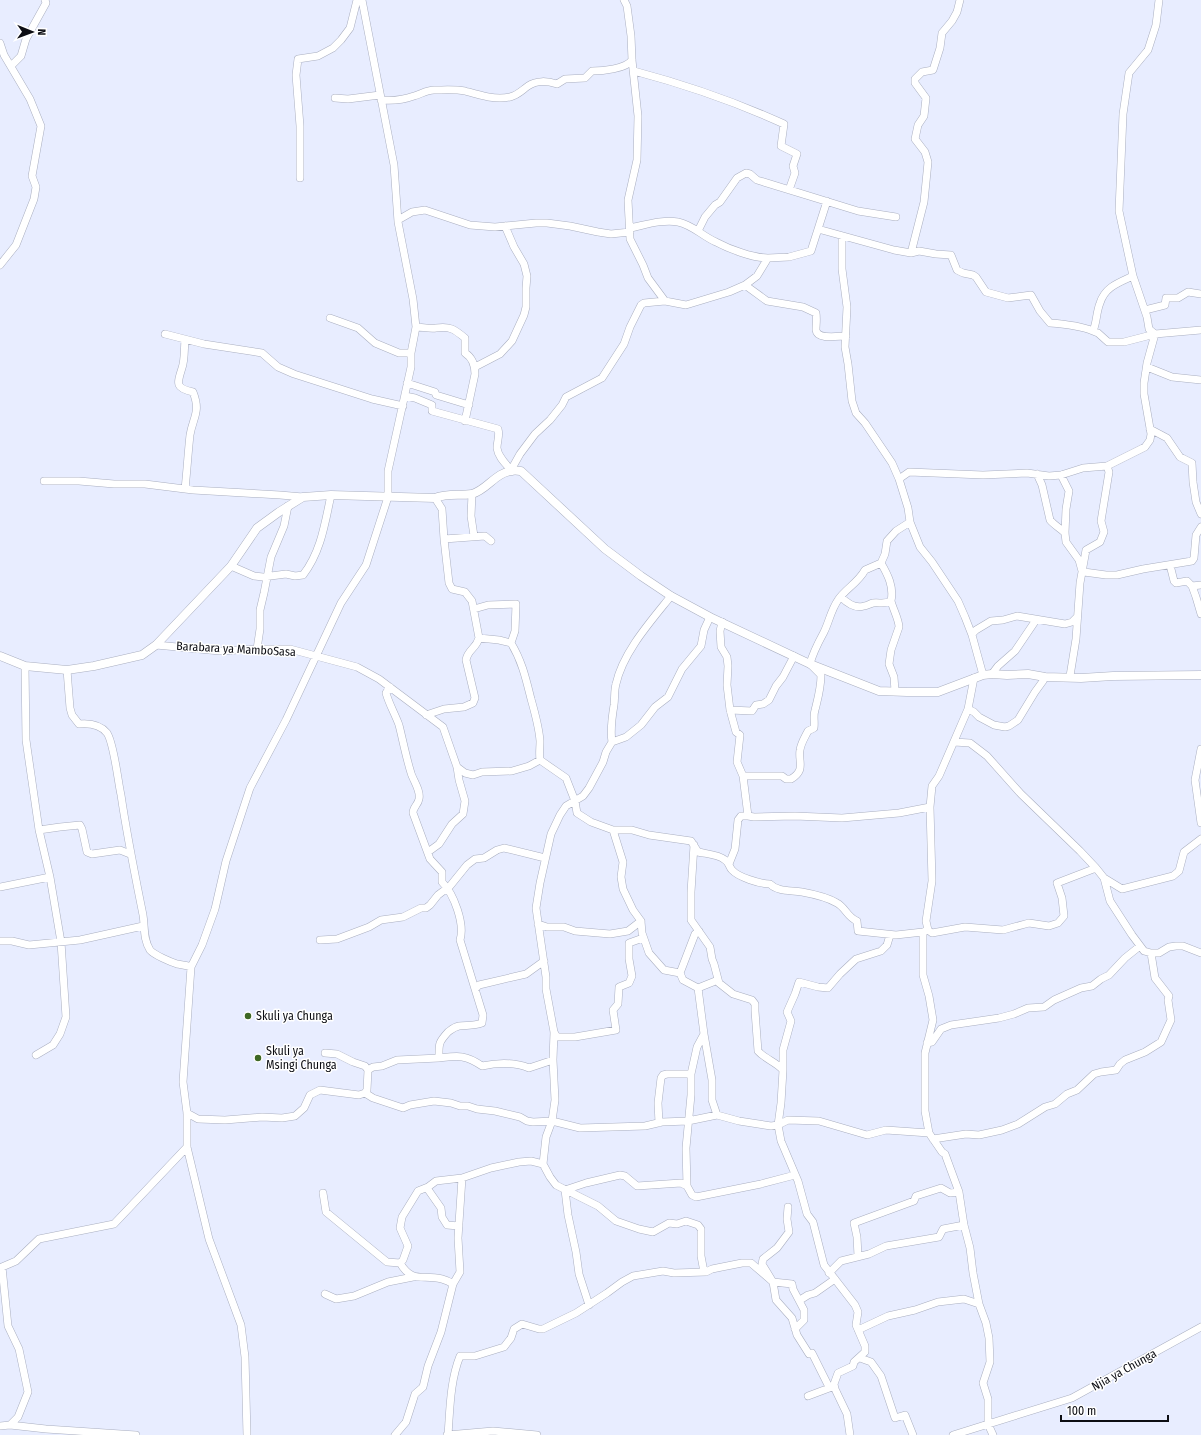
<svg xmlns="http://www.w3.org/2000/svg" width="1201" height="1435" font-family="'Fira Sans Condensed',sans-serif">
  <rect width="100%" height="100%" fill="#e8edff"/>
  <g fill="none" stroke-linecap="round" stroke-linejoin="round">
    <g stroke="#aaafc0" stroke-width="8">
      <path id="minor" d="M624,0L627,6L631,36L632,60L638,116L637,160L628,200L630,239L643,265L648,278L665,301
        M0,43L4,55L30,99L41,126L32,176L36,187L34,199L16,245L0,265
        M11,66L21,56L26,39L46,3L45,0
        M634,71C683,84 738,103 784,124L781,146L797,154L793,166L795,173L789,190
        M335,98L348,99L380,95
        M381,100C392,101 403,100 414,96C421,94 427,90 434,90C444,90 455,89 465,91C479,95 494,100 510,97C518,95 521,91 528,86C536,80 548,81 557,84L565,79L585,78L592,71C602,71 626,69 632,60
        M300,178V126L296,75L298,59L318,56L333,48L341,40L350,28L357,0
        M398,220L412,212L425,210L470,225L495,227L536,223H547L570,226L598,232L611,234L630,232
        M630,228C645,225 663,219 678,222C693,225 702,236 716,242C729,249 753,258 768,258
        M818,229L894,250L911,253L924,202L928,162L925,152L915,139L918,125L924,116L926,98L915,83V79L922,72L933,70L940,48L942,33L952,21L957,12L960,0
        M698,231L705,217L715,205L720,202L737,178L746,173L750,174L757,180L858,211L896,217
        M842,236V269L847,307L845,347L848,364L852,401L856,413L865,423L892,463L899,479L908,508L910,522L920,547L932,562L958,601L965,617L972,635L983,675
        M911,253L919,251L936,254L951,255L957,270L963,273L973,275L976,277L986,292L1008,298L1031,295L1040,311L1050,323C1064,324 1081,326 1093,331
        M1133,276C1118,283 1105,287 1100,303C1096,313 1097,322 1093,331L1098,333L1108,342H1124L1155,334L1201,330
        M745,285L767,301L803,307L816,313C817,319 816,324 816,330C817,340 838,336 846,336
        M1145,310L1165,305L1166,298H1178L1188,292L1201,294
        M330,318L358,328L375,343L399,353H411
        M416,327C422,327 430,329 436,328C450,326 454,329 465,338V353C473,358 475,365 475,374L465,421
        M165,334L204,344L262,353L278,367L294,374L372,399L403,406
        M185,340C184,349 185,359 182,368C177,384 175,388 193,392C201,412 193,417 190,435C188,453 187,471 185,489
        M475,367L500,354L512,341L524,315L526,307V288L527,276L524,264L514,247L505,226
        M1147,367L1172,377L1201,380
        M407,383L435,392L436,395L469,405
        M405,396L415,398L432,405V411L498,429C500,436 497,441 497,448C498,457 506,464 511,470L520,454L535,434L550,420L562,405L566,397L602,378L624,344L630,327L641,305L644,303L665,301L686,305L729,292L745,285L757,276L768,258L789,257L811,251L827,201
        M1150,429L1167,438L1180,457L1192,463L1193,482L1196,502L1201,514
        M1037,474L1042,485L1050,520C1054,525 1060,528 1065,533
        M1061,475L1069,491L1066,509L1065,533L1066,542L1079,560L1082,571L1084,572L1106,575H1117L1143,569L1192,561L1194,558L1196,535L1201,527
        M899,479L909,472L983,475L1027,473L1049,476L1061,475L1083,468L1107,466L1145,447L1150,440L1151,434L1144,394V383L1147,363L1155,334L1149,329L1147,317L1133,276L1119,211L1123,114L1129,73L1148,50L1156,25L1159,0
        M44,481H79L114,484H145L193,490L280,495L303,497
        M472,494L471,516L474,536
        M435,498L442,509L444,539L449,583L452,589L465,592L472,601L479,638L499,640L511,643C522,661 526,679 531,699C535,713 539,727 540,741C540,748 539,753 540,760
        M444,539L485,536L491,541
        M1170,565L1174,581L1176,583L1187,581L1192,586L1201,585
        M231,566L254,576L263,577L286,574L295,576L303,575C321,552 325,523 331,495
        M1192,586L1196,597L1201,614
        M841,597C847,603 855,609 864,606C867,606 869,604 873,603C880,602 883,605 891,601C894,587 888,575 881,563
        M891,601C893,609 899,620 899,627L891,650L889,664L894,677L895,691
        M474,609L488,605L516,604L515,631L511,643
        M722,622L720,631L721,647L727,657L728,666L727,685L730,710L752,711L756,705L763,704L769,700L776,686L783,677L794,656
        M972,634L976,630L991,621L1003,620L1017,616L1065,624L1072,622L1077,617
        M156,645L220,651L257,649H290L357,667L379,679L443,727L457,767L459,780L465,801L463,814L452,824L439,844L428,852
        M257,649L260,629V610L264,593L271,557L284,526L288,506
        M25,666L26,740L39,830L50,877L61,942L66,1017L60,1034L53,1045L36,1055
        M67,670L70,708L72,715L79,724C90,723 100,724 107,733C114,743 118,782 121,795C127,836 135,875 143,915C145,927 143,939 150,950C154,955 171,962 177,964C182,965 186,965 191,967
        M992,674L998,666L1015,651L1036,620
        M1070,676L1076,639L1080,583L1086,550L1100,542L1104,532L1101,521L1109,472L1107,466
        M974,678L968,709L939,776L932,786L930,807L932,881L926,921L928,930L923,932V975L929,996L933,1020L925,1053V1111L929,1133L942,1152L945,1154L959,1192L964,1225L970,1248L973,1273L979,1304L986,1323L989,1338L990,1362L983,1383L988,1399V1424L993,1435
        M390,687L386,693C389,704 395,714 399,725C403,741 406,757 411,773C413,780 421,791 419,799C418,805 413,807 413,813L430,859L442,872V882C454,894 465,924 460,940L475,989
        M968,709L974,712L979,717L994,725L1005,727L1009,726L1018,720L1035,692L1043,681L1045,677
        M730,710L736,732L740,735L737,762L743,776L748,816L754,817L795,816L842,818L899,813L930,807
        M426,715L444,709L464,707L473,703L475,698L466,660C468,649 476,649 479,638
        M612,742C610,730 612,717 614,705C615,698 614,691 616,684C623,652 651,621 671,596
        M954,742L970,743L987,756L1021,794L1080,851L1096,868L1104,878L1110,901L1132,935L1144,951L1151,953H1159L1169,947L1176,946H1183L1201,953
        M1201,749L1195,780L1201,823
        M457,767L465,773L473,775L482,772L512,771L529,766L540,760L566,778L575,801L577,813L591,822L613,830H632L649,835L691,841L698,852C706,854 718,854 725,860C729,862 729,867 732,870C738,877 760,884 770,884C778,892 791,890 802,892C813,894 827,897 837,903C846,908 847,917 857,921L858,931L896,935L923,932
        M743,776H782L786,779H791C806,770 798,762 800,750C801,743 805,737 808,731L814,728C815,722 813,716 815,710C818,698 821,688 821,675L810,664C813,652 818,643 824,632C829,622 831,610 838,600C845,589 858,583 865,570L881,563L885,554L887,541L896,531L910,522
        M39,830L60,827L80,825L82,829L87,852L92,854L120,850L130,854
        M613,830L623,862L621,877L623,889L633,910L641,921L642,933L649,953L664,970L680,973L683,980L698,988L718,980
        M694,845L691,892V920L710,947L712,959L714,964L719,983L733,994L752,1000L755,1004V1011L758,1051C765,1059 776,1062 783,1070L781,1103L778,1125
        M729,864L735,849L738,820L741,816H748
        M1104,878L1122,889L1173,876L1179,871L1184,852L1201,839
        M0,887L50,877
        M538,924L547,927H564L575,931L610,934L628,931L641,921
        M928,930L932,933L965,927L1003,930L1029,923L1049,926L1058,923L1064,916L1062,898L1057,883L1096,868
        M320,940L337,939L369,927L381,920L403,917L421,908H426L430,905L438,895L450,886L467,865L475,859L484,858L497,850L504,848L545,858
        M0,941H12L29,945L80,940L143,926
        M680,973L695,934L699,931
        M554,1032L557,1037H575L616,1030L613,1010L618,1004L619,987L629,983L632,976L629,959V943L643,938
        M704,1034L712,1080V1100L717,1115
        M927,1043L932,1042L941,1029L951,1025L999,1018L1014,1014L1028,1008L1044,1007L1054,1000L1081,988L1092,986L1101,979L1109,975L1125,958L1140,946
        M325,1053L337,1054L353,1062L365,1066L368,1070
        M439,1058C457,1056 465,1054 482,1066C496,1063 514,1062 529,1068L553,1060
        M783,1070V1050L791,1021L787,1012L795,994L799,982L818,987L828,988L840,974L856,959L881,951L887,945L890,935
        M365,1093L373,1098L403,1108L410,1105L434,1101L451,1103L460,1106H468L477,1109L495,1111L520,1117L527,1121L533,1122L552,1121L580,1128L645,1126L662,1122L688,1121L717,1115L739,1121L771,1126L778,1125L781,1141L798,1181L807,1214L813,1222L824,1265L855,1305L858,1312L856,1325L865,1346V1352L854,1362L853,1366L838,1373L834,1384L835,1389L847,1414L850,1435
        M187,1113L198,1119L225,1120L262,1117L282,1118L295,1116L304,1108L310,1095L320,1090L359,1095L365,1093L367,1090L368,1070L373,1067L382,1066L397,1060L439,1058C439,1044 438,1043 448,1032C452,1029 454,1027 459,1026C467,1025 474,1026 482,1023L483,1015L475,989L479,985L526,974L544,961
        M659,1123L658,1103L661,1078L663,1075L667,1074H691L697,1047L704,1034L698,988
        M778,1125L788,1120L819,1121L867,1135L886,1130L929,1133
        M933,1139L966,1134L979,1135L1002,1130L1018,1124L1045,1107L1055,1104L1067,1094L1077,1090L1094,1074L1101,1072L1116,1070L1120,1064L1125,1060L1145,1052L1161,1042L1171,1020L1168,1000L1169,996L1155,978L1151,953
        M687,1186L686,1148L691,1095V1074
        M427,1188L441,1208L442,1217L447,1225L459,1226
        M323,1193L326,1212L387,1262L400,1263L403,1260L408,1246L400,1228L402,1217L418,1191L428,1187L436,1181L462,1178L491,1168L519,1162L531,1161L543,1164
        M788,1207L787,1219L789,1232L777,1248L763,1259L762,1264L773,1282L776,1300L792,1318L797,1335L809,1354L812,1353L828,1385L835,1389
        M858,1256L857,1237L854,1223L914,1201L916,1196L941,1188L950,1193L959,1192
        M400,1263C413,1284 422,1274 442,1279C446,1280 450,1282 453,1284L460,1272L458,1238L462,1178
        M704,1272L701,1256V1229L698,1225L686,1221L677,1224L669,1223L653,1232L639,1229L616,1221L598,1206L556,1185L550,1177L543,1164L546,1137L552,1121L555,1100L553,1060L554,1032L546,989V977L536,908L540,883L551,834L560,815L566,806L583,796L589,788L603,762L606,752L612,742L626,737L641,725L655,707L668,697L682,669L701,646L704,630L710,617
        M829,1273L841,1261L869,1254L886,1246L939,1237L943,1229L964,1225
        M325,1294L336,1299L354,1296L388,1282L413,1277
        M800,1300L808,1295L815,1293L835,1279
        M589,1305L579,1274L576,1252L568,1215L565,1190L586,1183L620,1175L625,1176L637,1186L681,1183L687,1186L692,1195L696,1197L761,1184L795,1175
        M858,1330L888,1316L915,1310L938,1302L964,1299L979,1304
        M860,1358L871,1362L881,1376L895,1418L905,1415L913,1435
        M808,1396L832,1387
        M10,1425L18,1417L28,1392L19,1349L8,1326L2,1267L16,1261L39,1239L114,1224L187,1147
        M0,1426L10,1425L46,1429L136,1435
        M247,1435L245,1357L241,1325L209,1239L187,1147V1113L183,1082L191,967L202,945L215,909L226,861L250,788L286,720L341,603L366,565L388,497V471L411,367V353L416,327L413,299L398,222L394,165L362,0
        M395,1435L406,1422L415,1394L423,1387L428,1366L441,1332L453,1284
        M447,1435L493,1431L537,1435
        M448,1435C450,1409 450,1381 460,1356H475L504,1347L511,1338L514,1329L522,1324L539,1329H543L576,1313L607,1293L622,1282L633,1276L663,1271L674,1273L706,1272L712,1269L742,1263H751L773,1282L792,1284L793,1289L804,1310V1320L795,1329
        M953,1435L1072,1398L1201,1327"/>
    </g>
    <g stroke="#aaafc0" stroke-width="9">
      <path id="tertiary" d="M0,656L25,666L67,670L94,666L142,655L156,645L231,566L257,528L279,512L303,497L331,495L435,498C447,493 460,496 472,494C487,490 496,472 512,471C515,470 518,471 521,471L605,549L641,576L671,596L710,617L810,664L879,691L907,692H938L983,675L992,674L1007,675L1028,674L1045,677L1081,678L1113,676L1201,675"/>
    </g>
    <use href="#minor" stroke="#fff" stroke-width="7"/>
    <use href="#tertiary" stroke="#fff" stroke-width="8"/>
  </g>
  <g fill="#3e6824" stroke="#fff" stroke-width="1.5">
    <circle cx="248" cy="1016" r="4"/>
    <circle cx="258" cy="1058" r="4"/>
  </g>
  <g text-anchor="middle" stroke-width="3" stroke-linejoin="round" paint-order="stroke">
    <g font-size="12" fill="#0c0d13" stroke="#fff">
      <text transform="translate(236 649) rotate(3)" y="4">Barabara ya MamboSasa</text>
      <text transform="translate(1124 1370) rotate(-29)" y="4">Njia ya Chunga</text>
    </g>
    <g font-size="12" fill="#0c0d13" stroke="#fff" text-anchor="start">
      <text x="256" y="1020">Skuli ya Chunga</text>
      <text x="266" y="1055">Skuli ya<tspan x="266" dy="14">Msingi Chunga</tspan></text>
    </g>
  </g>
  <g transform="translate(32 32) rotate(91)" stroke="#ffffff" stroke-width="3" paint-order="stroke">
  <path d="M0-3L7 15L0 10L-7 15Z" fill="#0c0d13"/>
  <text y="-6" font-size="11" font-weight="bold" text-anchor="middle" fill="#0c0d13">N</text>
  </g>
  <path d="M1061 1415v6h107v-6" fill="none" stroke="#0c0d13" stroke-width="2"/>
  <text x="1067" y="1415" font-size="12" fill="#0c0d13" stroke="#ffffff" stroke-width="3" paint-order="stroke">100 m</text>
</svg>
